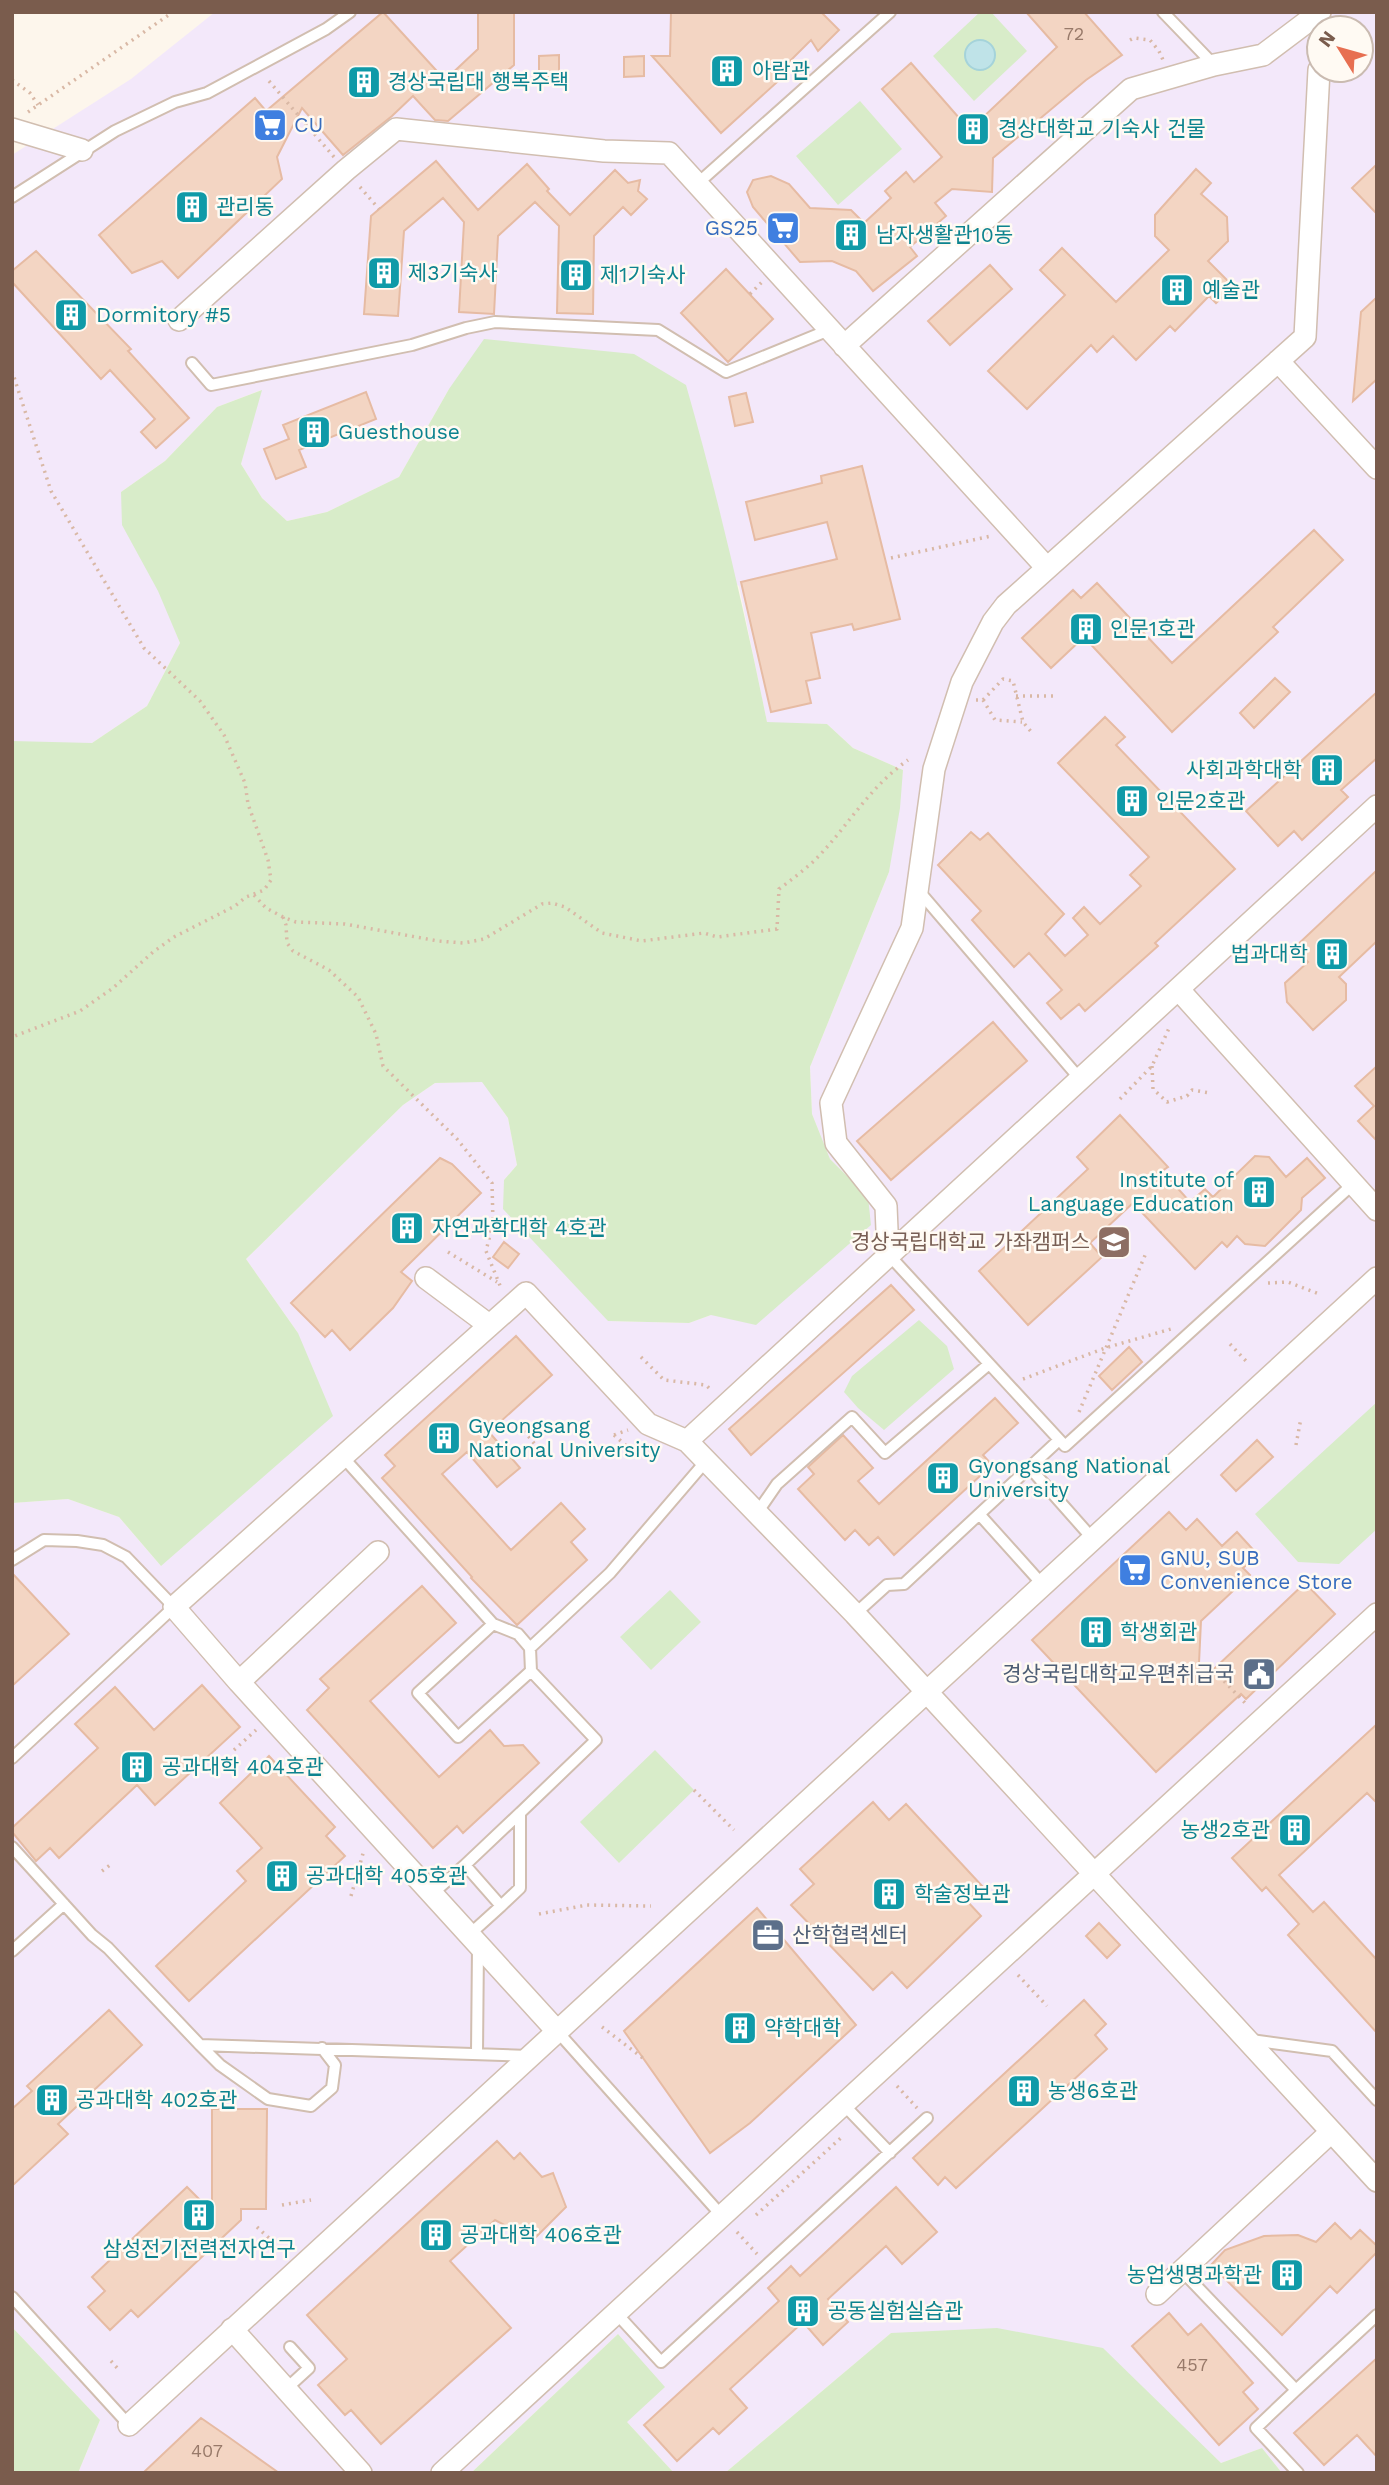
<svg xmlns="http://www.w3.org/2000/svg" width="1389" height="2485" font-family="'Work Sans','Noto Sans KR',sans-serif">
  <rect width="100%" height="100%" fill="#fdf6ec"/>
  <path fill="#f3e8fa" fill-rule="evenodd" d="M215,12H1377V2473H1282L1262,2448L1221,2463L1199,2443L891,2333L725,2473H674L627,2422L618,2334L471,2473H78L100,2420L12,2327V1503L68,1499L119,1517L161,1566L298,1333L246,1259L403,1105L435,1083L482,1081L508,1118L517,1165L504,1180L608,1321L689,1323L711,1315L868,1197L830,1159L812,1114L810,1067L889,872L903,770L853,748L827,724L767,723L739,586L449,389L399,477L327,512L287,521L262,498L241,464L261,390L217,407L165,461L121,492L180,643L147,706L92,743L12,744V155L131,79ZM1319,28H1361V70H1319Z"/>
  <path fill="#d8ecc9" d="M980,12H991L1027,51L974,101L933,56Z
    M860,101L902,149L838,205L796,156Z
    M484,339L634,354L686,385C718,497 744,609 767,722L827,724L853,748L903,770L900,808L889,872L810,1067L812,1114L830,1159L868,1197L871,1225L756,1325L711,1315L689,1323L608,1321L503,1209L504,1180L517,1165L508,1118L482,1082L435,1083L403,1105L246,1259L298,1333L333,1416L161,1566L119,1517L68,1499L12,1503V741L92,743L147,706L180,643L158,591L122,525L121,492L165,461L217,407L262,390L241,464L262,498L287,521L327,512L399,477L449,389Z
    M919,1320L947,1346L954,1369L884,1430L858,1408L844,1392L852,1376Z
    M1377,1402V1529L1339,1564L1298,1562L1255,1514Z
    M670,1590L701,1622L651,1670L620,1637Z
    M655,1750L694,1790L619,1863L580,1822Z
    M12,2327L100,2420L78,2473H12Z
    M997,2328L1103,2348L1221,2463L1262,2448L1282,2473H725L891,2333Z
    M618,2334L665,2387L627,2422L674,2473H471Z"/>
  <path fill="#bfe3e8" stroke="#a5d3da" stroke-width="2" d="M965 55a15 15 0 1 1 30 0a15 15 0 1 1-30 0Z"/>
  <path fill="#f3d5c3" stroke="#e6bba3" stroke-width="2" d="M383,12L445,80L478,49V12H514V65L448,121L435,120L413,96L392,116L343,155L302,108L277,157L282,179L178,278L162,261L132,273L99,235L255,98L266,111Z
    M671,12H821L839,30L818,51L811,40L782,69L787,73L721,133L652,56H670Z
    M1026,12H1084L1122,55L1086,80L993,158L992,192L952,189L935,203L946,216L910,247L917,256L873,291L856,271L832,261L800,262L753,207L747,192L753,180L771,176L789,184L810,208L851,210L864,223L891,198L885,191L906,172L914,182L942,157L882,89L911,63L960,119L977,123L1057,47Z
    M559,55V76H539V56Z
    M644,56V76L624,77V57Z
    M436,161L478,210L527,164L549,189L547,191L570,215L615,170L628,183L640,180L638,191L647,199L631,215L623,207L594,236L593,314L557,313L559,226L535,202L498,236L494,314L459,312L464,222L443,198L404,231L398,316L364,314L371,216Z
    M1377,164V214L1352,188Z
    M1196,169L1211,183L1201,194L1227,217L1228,241L1208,261L1229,282L1224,288L1228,292L1216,303L1209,296L1175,331L1170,326L1136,360L1113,336L1097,352L1091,345L1027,409L988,371L1065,295L1040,270L1062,248L1116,302L1169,250L1155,236V215Z
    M36,251L131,349L128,351L189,418L156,448L141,432L155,419L110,370L101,379L12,282V271Z
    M990,265L1012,289L950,345L928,321Z
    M726,269L773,319L728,362L681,313Z
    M1377,297V379L1353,401L1361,312Z
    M366,392L376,419L299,450L306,467L276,479L264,449L289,439L283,425Z
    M746,393L753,422L735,426L729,397Z
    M862,466L900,619L854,630L852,624L811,633L820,678L806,681L811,703L771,712L741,582L837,559L827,522L755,540L746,502L822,483L821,476Z
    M1314,530L1343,560L1273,627L1278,632L1172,732L1084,637L1051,668L1022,638L1073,590L1081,598L1097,583L1172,663Z
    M1275,678L1290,692L1254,728L1240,713Z
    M1377,692V758L1341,790L1348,797L1302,840L1294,831L1278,846L1246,811Z
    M1105,717L1125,737L1116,745L1235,869L1155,943L1158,946L1085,1011L1079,1004L1061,1019L1047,1003L1062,990L1029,953L1014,967L972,920L981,911L938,865L971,832L980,840L988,833L1064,914L1045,934L1065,956L1088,935L1073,918L1084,907L1100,924L1141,886L1130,875L1149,857L1058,763Z
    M1377,870V941L1339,977L1346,984V1000L1313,1030L1287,1002L1285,983L1308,962L1295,947Z
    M993,1022L1027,1061L891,1180L857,1141Z
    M1377,1066V1141L1358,1121L1374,1106L1355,1086Z
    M1120,1115L1168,1167L1162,1171L1190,1202L1205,1189L1213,1197L1255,1156L1269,1157L1286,1177L1307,1158L1325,1178L1302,1198L1301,1210L1265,1246L1245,1244L1237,1236L1227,1247L1222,1242L1195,1269L1133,1203L1090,1243L1102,1257L1028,1325L979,1271L1088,1169L1077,1157Z
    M440,1158L452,1164L481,1193L401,1272L412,1281L393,1308L350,1350L332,1330L325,1337L291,1303Z
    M504,1242L519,1254L508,1268L493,1257Z
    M891,1285L914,1310L751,1455L729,1429Z
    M516,1336L552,1375L489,1432L520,1468L497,1487L467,1452L442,1474L511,1550L561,1503L585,1529L571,1542L587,1560L517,1625L471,1578L472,1577L382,1478L395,1466L385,1455Z
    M1129,1347L1142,1362L1112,1390L1099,1376Z
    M995,1398L1018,1423L983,1455L992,1465L894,1555L878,1537L869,1545L855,1530L845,1540L798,1489L814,1474L808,1467L843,1435L873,1468L858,1481L879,1504Z
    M1257,1440L1273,1457L1236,1491L1221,1475Z
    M1169,1512L1186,1530L1197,1519L1222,1546L1237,1532L1258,1555L1243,1568L1250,1575L1201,1621L1198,1684L1305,1583L1335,1614L1246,1699L1241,1694L1156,1772L1032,1640Z
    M12,1573L69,1634L12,1686Z
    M422,1586L456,1623L370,1701L439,1777L490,1730L504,1746L523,1745L539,1763L463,1833L457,1826L433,1848L307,1710L329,1688L320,1679Z
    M202,1685L240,1727L155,1805L137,1785L59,1858L50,1848L36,1861L12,1832V1828L98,1748L75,1724L115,1687L154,1730Z
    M1377,1724V1803L1367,1793L1279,1875L1313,1912L1324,1902L1377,1960V2033L1288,1935L1299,1924L1266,1887L1262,1891L1232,1858Z
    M269,1756L335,1827L326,1836L345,1856L189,2001L156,1966L246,1881L237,1871L262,1848L220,1803Z
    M873,1802L889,1820L906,1804L983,1887L967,1901L981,1916L907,1988L892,1972L873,1990L791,1905L814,1884L800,1869Z
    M757,1908L856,2025L750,2123L710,2153L624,2031Z
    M1099,1923L1120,1945L1107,1958L1086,1936Z
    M1084,2000L1106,2024L1095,2035L1107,2049L956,2188L945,2177L938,2185L913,2158Z
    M109,2010L142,2045L58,2124L68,2134L12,2186V2109L32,2091L27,2086Z
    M212,2109H267L266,2209H241V2220L138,2317L131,2310L110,2330L88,2307L105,2291L92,2277L187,2187L212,2212Z
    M497,2141L514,2159L520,2153L542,2177L553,2173L566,2207L533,2240L495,2220L450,2261L511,2328L381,2444L351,2410L345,2415L318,2385L347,2359L307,2315Z
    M896,2187L937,2232L902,2264L886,2246L828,2299L848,2322L823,2345L803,2322L730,2389L747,2408L719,2434L713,2428L677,2461L644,2425L779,2301L768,2288L791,2266L800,2276Z
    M1335,2223L1351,2239L1360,2230L1377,2246V2252L1337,2293L1330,2286L1282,2335L1211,2265L1225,2250L1264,2236L1298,2235L1316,2242Z
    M1169,2313L1188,2335L1201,2324L1253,2383L1243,2392L1258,2409L1219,2445L1132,2346Z
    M1377,2358V2457L1357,2435L1324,2465L1294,2433Z
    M201,2418L227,2436L279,2473H143Z"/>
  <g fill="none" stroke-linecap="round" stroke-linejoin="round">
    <g stroke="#d1beb0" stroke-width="14">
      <path id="lane" d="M1163,12L1214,65
        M697,184L890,12
        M12,197L115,131L175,102L207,93L326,29L350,12
        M192,363L211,385L412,345L466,328L495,322L658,330L726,372L829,330
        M918,890L1080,1079
        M888,1254L1065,1446L1353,1184
        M342,1456L493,1624L518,1634L530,1648L531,1671L458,1737L418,1693L493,1624
        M1030,1468L1092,1538
        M757,1513L777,1484L852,1417L885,1453L989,1364
        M980,1515L1042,1584
        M12,1560L44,1540L77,1541L103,1545L126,1557L174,1607L12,1758
        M855,1614L887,1585L904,1584L1059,1440
        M530,1648L610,1573L706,1461
        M12,1847L92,1935L108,1948L200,2045L529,2056
        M465,1865L520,1813
        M433,1893L465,1865L501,1906L520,1888V1813L596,1740L531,1671
        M470,1934L501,1906
        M12,1951L64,1904
        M557,2031L722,2216
        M1251,2040L1332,2051L1377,2100
        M200,2045L220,2065L268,2099L311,2106L332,2088L335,2065L322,2048
        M477,2053L478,1947
        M844,2105L890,2153
        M1182,2271L1296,2390L1377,2315
        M12,2297L129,2425
        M616,2313L661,2362L927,2118
        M286,2389L309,2368L290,2347
        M1296,2390L1256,2428L1298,2473"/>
    </g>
    <g stroke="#d1beb0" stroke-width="24">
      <path id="street" d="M12,129L82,150
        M179,320L346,170L396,129L604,151L669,153L1047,568
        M844,346L1131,89L1214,65L1263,55L1320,12
        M1278,361L1377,468
        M1179,990L1377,1210
        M888,1254L886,1206L836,1143L831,1103L912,928L934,769L962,682L993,622L1006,605L1305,337L1319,70
        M426,1278L489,1325
        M687,1441L1377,806
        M239,1682L378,1552
        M557,2031L239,1682L174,1607L526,1293L648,1424L687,1441L855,1614L1377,2181
        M1157,2294L1331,2132
        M232,2329L361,2473
        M129,2425L1377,1278
        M442,2473L1377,1614"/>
    </g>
    <path stroke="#d9b8a5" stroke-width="3.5" stroke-dasharray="2 5" stroke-linecap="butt" d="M1130,40L1134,38L1150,40L1159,51L1163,60
      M12,80L30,93L38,105
      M269,81L334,157
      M28,112L173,12
      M360,187L379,209
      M750,294L762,282
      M12,371L51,491L144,648L200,701L224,735L245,783L248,804L268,860L271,880L264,890L246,897L235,906L174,937L153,952L113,988L80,1011L12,1037
      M891,558L991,536
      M1016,696H1053
      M976,700H983L1003,679L1013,681L1023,722L1033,734
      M983,700L995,720L1022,722
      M254,895L266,908L283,917L296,922L345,924L438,941L464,943L484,939L542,904L552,903L565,907L602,933L642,941L704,933L717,937L777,929L779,889C791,880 803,871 814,861C848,827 867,789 908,760
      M283,917L286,925L287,943L293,951L329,970L358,997L376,1034L383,1066L457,1139L492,1183L493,1223L486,1251L501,1288
      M1152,1066L1153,1089L1167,1102L1187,1096L1192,1090L1210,1093
      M1120,1099L1152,1066L1170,1026
      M448,1252L497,1282
      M1268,1283L1288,1282L1319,1294
      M1230,1344L1246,1361
      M641,1357L664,1380L706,1385L711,1390
      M1023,1379L1105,1348L1171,1329
      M1079,1412L1146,1253
      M524,1431L538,1448
      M614,1435L628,1430
      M614,1435L630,1449
      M1296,1445L1301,1418
      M637,1456L655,1451
      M1224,1681L1247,1705
      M234,1750L256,1730
      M694,1790L734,1830
      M102,1871L110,1865
      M351,1896L364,1850
      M539,1914L587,1905L651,1906
      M1018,1975L1047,2006
      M602,2027L644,2059
      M897,2086L917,2108
      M282,2205L311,2200
      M756,2215L843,2136
      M257,2227L271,2240
      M737,2232L757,2254
      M111,2361L119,2370"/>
    <use href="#lane" stroke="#fff" stroke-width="10"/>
    <use href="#street" stroke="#fff" stroke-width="21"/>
  </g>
  <defs>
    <g id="building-square" transform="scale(1.75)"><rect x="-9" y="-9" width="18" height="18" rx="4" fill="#0f9aa8" stroke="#fffaf3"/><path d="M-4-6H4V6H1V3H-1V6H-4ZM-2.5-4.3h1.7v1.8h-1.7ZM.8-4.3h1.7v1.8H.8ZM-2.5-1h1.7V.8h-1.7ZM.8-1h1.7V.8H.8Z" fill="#fff"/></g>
    <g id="supermarket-square" transform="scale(1.75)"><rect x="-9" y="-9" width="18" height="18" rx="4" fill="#3f7fe0" stroke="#fffaf3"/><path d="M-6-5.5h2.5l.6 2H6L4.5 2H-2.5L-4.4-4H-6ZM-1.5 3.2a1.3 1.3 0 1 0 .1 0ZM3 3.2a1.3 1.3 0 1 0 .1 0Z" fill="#fff"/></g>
    <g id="university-square" transform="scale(1.75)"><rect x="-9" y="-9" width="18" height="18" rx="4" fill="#8d6e63" stroke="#fffaf3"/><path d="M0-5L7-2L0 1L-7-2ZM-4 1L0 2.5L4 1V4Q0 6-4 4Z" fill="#fff"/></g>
    <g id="civic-square" transform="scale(1.75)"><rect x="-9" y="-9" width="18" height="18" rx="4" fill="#5c6f8a" stroke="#fffaf3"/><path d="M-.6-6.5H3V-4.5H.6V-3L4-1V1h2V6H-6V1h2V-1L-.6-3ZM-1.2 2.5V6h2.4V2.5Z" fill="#fff"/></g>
    <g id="office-square" transform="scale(1.75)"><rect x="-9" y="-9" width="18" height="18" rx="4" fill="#5c6f8a" stroke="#fffaf3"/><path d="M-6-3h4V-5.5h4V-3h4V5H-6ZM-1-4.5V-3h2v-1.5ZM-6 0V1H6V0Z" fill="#fff"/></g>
  </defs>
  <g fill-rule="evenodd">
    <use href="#building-square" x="727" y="71"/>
    <use href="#building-square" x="364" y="82"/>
    <use href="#supermarket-square" x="270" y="125"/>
    <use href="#building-square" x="973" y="129"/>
    <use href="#building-square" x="192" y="207"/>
    <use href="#supermarket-square" x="783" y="228"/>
    <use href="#building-square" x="851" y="235"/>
    <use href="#building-square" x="384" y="273"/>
    <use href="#building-square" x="576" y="275"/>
    <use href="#building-square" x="1177" y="290"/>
    <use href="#building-square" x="71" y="315"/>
    <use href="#building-square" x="314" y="432"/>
    <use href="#building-square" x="1086" y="629"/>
    <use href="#building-square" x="1327" y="770"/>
    <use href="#building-square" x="1132" y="801"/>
    <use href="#building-square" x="1332" y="954"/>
    <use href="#building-square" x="1259" y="1192"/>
    <use href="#building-square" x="407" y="1228"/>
    <use href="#university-square" x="1114" y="1242"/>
    <use href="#building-square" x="444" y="1438"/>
    <use href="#building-square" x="943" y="1478"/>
    <use href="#supermarket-square" x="1135" y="1570"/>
    <use href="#building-square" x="1096" y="1632"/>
    <use href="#civic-square" x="1259" y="1674"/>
    <use href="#building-square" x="137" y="1767"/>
    <use href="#building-square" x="1295" y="1830"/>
    <use href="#building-square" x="282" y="1876"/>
    <use href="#building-square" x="889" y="1894"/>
    <use href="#office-square" x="768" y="1935"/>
    <use href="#building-square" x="740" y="2028"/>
    <use href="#building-square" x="1024" y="2091"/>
    <use href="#building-square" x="52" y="2100"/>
    <use href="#building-square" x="199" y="2215"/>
    <use href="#building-square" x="436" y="2235"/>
    <use href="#building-square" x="1287" y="2275"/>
    <use href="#building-square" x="803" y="2311"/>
  </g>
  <g text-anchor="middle" stroke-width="5" stroke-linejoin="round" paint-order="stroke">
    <g font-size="18" fill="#987a6a">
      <text x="1074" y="40">72</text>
      <text x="1192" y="2371">457</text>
      <text x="207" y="2457">407</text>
    </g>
    <g font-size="21" fill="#0d838f" stroke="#fffaf3" text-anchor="start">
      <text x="752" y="78">아람관</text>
      <text x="388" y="89">경상국립대 행복주택</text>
      <text x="998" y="136">경상대학교 기숙사 건물</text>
      <text x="216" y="214">관리동</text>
      <text x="876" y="242">남자생활관10동</text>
      <text x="408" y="280">제3기숙사</text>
      <text x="600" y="282">제1기숙사</text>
      <text x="1202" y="297">예술관</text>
      <text x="96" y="322">Dormitory #5</text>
      <text x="338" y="439">Guesthouse</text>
      <text x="1110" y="636">인문1호관</text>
      <text x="1302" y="777" text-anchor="end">사회과학대학</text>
      <text x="1156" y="808">인문2호관</text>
      <text x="1308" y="961" text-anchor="end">법과대학</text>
      <text x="1234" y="1187" text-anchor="end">Institute of<tspan x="1234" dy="24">Language Education</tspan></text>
      <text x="432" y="1235">자연과학대학 4호관</text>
      <text x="468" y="1433">Gyeongsang<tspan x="468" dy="24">National University</tspan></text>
      <text x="968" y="1473">Gyongsang National<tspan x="968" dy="24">University</tspan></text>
      <text x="1120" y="1639">학생회관</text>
      <text x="162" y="1774">공과대학 404호관</text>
      <text x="1270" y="1837" text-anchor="end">농생2호관</text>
      <text x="306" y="1883">공과대학 405호관</text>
      <text x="914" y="1901">학술정보관</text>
      <text x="764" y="2035">약학대학</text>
      <text x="1048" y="2098">농생6호관</text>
      <text x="76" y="2107">공과대학 402호관</text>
      <text x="460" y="2242">공과대학 406호관</text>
      <text x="199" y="2256" text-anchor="middle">삼성전기전력전자연구</text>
      <text x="1262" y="2282" text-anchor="end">농업생명과학관</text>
      <text x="828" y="2318">공동실험실습관</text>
    </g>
    <g font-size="21" fill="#366cbe" stroke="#fffaf3" text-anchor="start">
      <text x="294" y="132">CU</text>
      <text x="758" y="235" text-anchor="end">GS25</text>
      <text x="1160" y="1565">GNU, SUB<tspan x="1160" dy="24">Convenience Store</tspan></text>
    </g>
    <g font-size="21" fill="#785e54" stroke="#fffaf3" text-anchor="end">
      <text x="1090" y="1249">경상국립대학교 가좌캠퍼스</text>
    </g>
    <g font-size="21" fill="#4e5e75" stroke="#fffaf3" text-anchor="end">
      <text x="1234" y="1681">경상국립대학교우편취급국</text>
      <text x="792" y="1942" text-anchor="start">산학협력센터</text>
    </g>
  </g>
  <rect width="1389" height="2485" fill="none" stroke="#7a5c4d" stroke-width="28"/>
  <g transform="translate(1340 49) rotate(307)"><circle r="33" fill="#fffaf3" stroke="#cabbb1" stroke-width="2"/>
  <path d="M0-5L12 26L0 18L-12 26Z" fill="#e76f51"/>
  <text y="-10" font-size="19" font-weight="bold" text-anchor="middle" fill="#7a5c4d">N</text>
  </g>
</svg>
